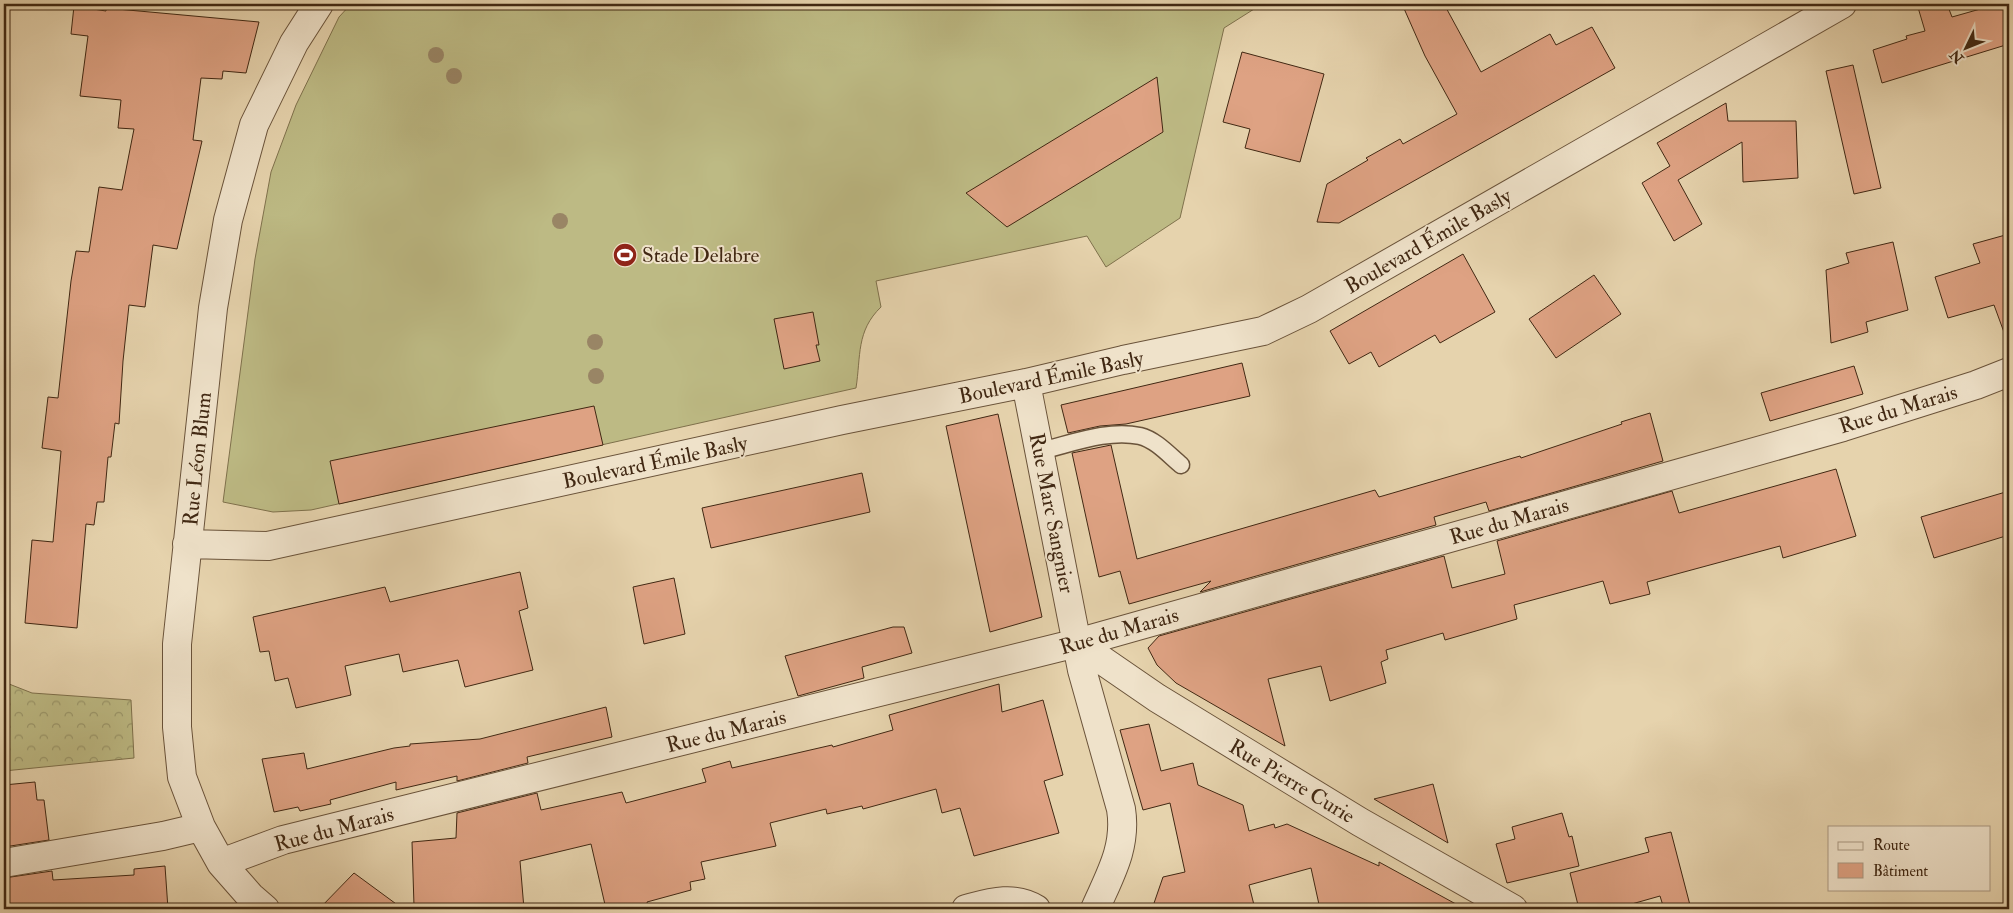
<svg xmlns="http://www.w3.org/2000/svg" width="2013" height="913" font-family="'IM FELL Double Pica',serif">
  <defs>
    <pattern id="forest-crowns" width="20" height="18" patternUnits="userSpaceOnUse" patternTransform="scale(1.25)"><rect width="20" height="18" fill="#bdba84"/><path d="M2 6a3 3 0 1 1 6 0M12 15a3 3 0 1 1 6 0" fill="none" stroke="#9b976b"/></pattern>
  </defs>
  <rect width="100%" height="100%" fill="#e6d3ad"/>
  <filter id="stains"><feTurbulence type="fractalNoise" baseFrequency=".004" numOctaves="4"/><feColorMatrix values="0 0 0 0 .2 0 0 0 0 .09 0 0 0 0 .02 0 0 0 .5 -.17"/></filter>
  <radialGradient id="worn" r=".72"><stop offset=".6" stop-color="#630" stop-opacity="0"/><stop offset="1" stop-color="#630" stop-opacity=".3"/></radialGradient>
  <path fill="url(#forest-crowns)" stroke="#7f714c" d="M4,682L32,693L131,700L134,758L4,771Z"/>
  <path fill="#bdba84" stroke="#7f714c" d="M351,4H1262L1224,28L1180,218L1106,267L1087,236L876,281L881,307C856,331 861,356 856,388L311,510L273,512L223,502L255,259L271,172L296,105L339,17Z"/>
  <path fill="#dea283" stroke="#412813" d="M1402,4H1444L1481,72L1550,34L1556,45L1592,27L1615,68L1339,223L1317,222L1327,184L1368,160L1366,158L1400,139L1403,144L1457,114L1425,56Z
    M1917,4H1947L1952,17L1998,4H2009V44L1882,83L1873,50L1907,39L1906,36L1925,31Z
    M74,6L106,11V8L259,22L246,73L223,71L222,79L201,78L193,140L202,141L177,249L153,245L145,307L129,305L123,361L119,424L115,423L111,457H108L104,502H97L94,525L86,524L77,628L25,623L32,540L53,542L61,451L42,448L48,397L58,398L71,281L76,251L89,252L99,187L122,190L134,129L118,128L121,100L80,96L88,36L71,34Z
    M1242,52L1324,74L1300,162L1245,148L1250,129L1223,122Z
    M1853,65L1881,188L1854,194L1826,71Z
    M1157,77L1163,132L1007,227L966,193Z
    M1726,103L1728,121H1796L1798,178L1743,182L1742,142L1678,180L1702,224L1674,241L1642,183L1670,166L1657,143Z
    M2009,234V334L2005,335L1994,305L1948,318L1935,277L1980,263L1973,244Z
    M1893,242L1908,310L1866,322L1868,332L1831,343L1826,270L1849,263L1846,253Z
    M1463,254L1495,312L1440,343L1435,335L1379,367L1371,352L1349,364L1330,331Z
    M1594,275L1621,314L1556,358L1529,319Z
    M813,312L819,345H816L820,361L784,369L774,319Z
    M1242,363L1250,396L1126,424L1100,426L1068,433L1061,405Z
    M1854,366L1863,394L1770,421L1761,393Z
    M594,406L603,445L339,504L330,461Z
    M1650,413L1663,461L1489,511L1486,502L1434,517L1436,525L1200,592L1211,581L1129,604L1120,571L1099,577L1072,453L1111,445L1137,559L1375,490L1379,497L1520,456L1521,458L1622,424L1621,422Z
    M998,414L1042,617L990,632L946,426Z
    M1836,469L1856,536L1783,558L1780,546L1647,582L1650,594L1610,604L1603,581L1514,605L1517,619L1445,640L1443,633L1386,650L1388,659L1381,662L1386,683L1330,701L1321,666L1268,679L1285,746L1176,683L1157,665L1148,648L1159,636L1444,556L1452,588L1505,574L1497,541L1672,491L1679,513Z
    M862,473L870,512L711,548L702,508Z
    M2009,491V535L1934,558L1921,517Z
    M520,572L528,608L519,611L533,670L465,687L458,660L403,672L399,654L345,666L351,695L296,708L288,678L275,681L269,651L260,652L253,617L385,587L390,602Z
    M674,578L685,634L644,644L633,587Z
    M893,627H904L912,653L862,667L864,678L798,696L785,656Z
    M999,684L1002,712L1043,700L1063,775L1044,781L1059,833L974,856L960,808L942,813L936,789L863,809L862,806L827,814L826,809L770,823L776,846L701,862L705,879L690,882L691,890L647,902L649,909H606L591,844L520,861L524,909H495V904L414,906L412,842L456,838L457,813L537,793L541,810L622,792L626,803L706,782L702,769L730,761L732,768L832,745L833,747L893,730L889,715Z
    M606,707L612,737L527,757L528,763L457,781V776L396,790V782L330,800L331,804L313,808L300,811L298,807L274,812L262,759L304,753L307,769L394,748L410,746V744L480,739Z
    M1149,724L1161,771L1193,763L1198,785L1243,805L1249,831L1274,824L1275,828L1287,824L1379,866V862L1465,909H1320L1311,868L1249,885L1255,909H1152L1163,877L1185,872L1170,803L1143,810L1120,730Z
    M35,782L37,800H44L49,840L4,847V785Z
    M1433,784L1448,843L1374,799L1414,789Z
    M1562,813L1569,837L1572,836L1579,866L1507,883L1496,844L1515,839L1512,827Z
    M1671,832L1691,909H1664L1660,896L1614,909H1579L1570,873L1649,852L1645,838Z
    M165,866L168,909H4V878L52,871L53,880L134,875V869Z
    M354,873L403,909H319Z"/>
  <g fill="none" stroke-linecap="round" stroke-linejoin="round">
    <g stroke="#6a533a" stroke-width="19">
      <path id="service" d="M1040,451C1071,444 1107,429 1140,436C1156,440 1169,455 1181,465"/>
    </g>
    <g stroke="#6a533a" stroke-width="30">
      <path id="minor" d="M1026,383L1082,670L1121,809C1127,847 1110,875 1095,909
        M187,544L268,546L842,420L1026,383L1123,360L1263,331L1309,309L1842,4
        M1077,643L1157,698L1360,822L1513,909
        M4,863L163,836L201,827
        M221,863L283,840L1077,643L1843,427L1976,385L2009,372
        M265,909L250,896L221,863L201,827L182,777L177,727V644L213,308L228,220L254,125L294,43L319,4
        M966,909C989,903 1014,895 1036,909"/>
    </g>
    <use href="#service" stroke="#efe2ca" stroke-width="16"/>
    <use href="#minor" stroke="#efe2ca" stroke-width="28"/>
  </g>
  <g fill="#998565">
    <circle cx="436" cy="55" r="8"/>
    <circle cx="454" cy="76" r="8"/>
    <circle cx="560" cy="221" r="8"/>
    <circle cx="595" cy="342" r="8"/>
    <circle cx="596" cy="376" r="8"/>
  </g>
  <defs>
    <g id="stadium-disc" transform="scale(1.25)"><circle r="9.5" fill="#8f2418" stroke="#efe2ca"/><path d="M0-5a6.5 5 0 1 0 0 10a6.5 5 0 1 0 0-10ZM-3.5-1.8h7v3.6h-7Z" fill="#fff"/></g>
  </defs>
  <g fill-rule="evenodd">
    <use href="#stadium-disc" x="625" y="255"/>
  </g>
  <g text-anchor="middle" stroke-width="4" stroke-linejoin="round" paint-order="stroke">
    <g font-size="21" fill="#412813" stroke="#efe2ca">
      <text transform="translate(1428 241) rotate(-30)" y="7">Boulevard Émile Basly</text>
      <text transform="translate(1051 377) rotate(-12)" y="7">Boulevard Émile Basly</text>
      <text transform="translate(1898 409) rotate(-17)" y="7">Rue du Marais</text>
      <text transform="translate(197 459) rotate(-84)" y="7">Rue Léon Blum</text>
      <text transform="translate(655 462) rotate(-12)" y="7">Boulevard Émile Basly</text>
      <text transform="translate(1052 513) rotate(79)" y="7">Rue Marc Sangnier</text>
      <text transform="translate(1509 521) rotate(-16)" y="7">Rue du Marais</text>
      <text transform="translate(1119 631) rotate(-16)" y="7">Rue du Marais</text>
      <text transform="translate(726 731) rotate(-14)" y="7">Rue du Marais</text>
      <text transform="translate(1292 781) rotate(31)" y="7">Rue Pierre Curie</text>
      <text transform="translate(334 829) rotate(-15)" y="7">Rue du Marais</text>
    </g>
    <g font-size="21" fill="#412813" stroke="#efe2ca" text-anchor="start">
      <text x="642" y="262">Stade Delabre</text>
    </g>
  </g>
  <rect width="2013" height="913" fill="none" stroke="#e6d3ad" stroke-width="20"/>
  <rect x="5" y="5" width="2003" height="903" fill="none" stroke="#412813" stroke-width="2.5"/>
  <rect x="10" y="10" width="1993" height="893" fill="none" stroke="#412813"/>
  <rect x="1828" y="826" width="162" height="65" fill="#efe2ca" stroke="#a99881"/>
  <rect x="1838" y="842" width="25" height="8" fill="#efe2ca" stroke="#a99881"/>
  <text x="1873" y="850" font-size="15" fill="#412813">Route</text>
  <rect x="1838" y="863" width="25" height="15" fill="#dea283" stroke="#a99881"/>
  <text x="1873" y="876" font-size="15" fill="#412813">Bâtiment</text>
  <g transform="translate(1966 48) rotate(227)" stroke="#efe2ca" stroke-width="4" paint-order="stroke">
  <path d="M0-4L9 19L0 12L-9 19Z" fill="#412813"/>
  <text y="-8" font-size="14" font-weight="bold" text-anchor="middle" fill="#412813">N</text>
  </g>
  <rect width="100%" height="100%" filter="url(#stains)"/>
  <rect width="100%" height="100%" fill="url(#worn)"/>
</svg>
